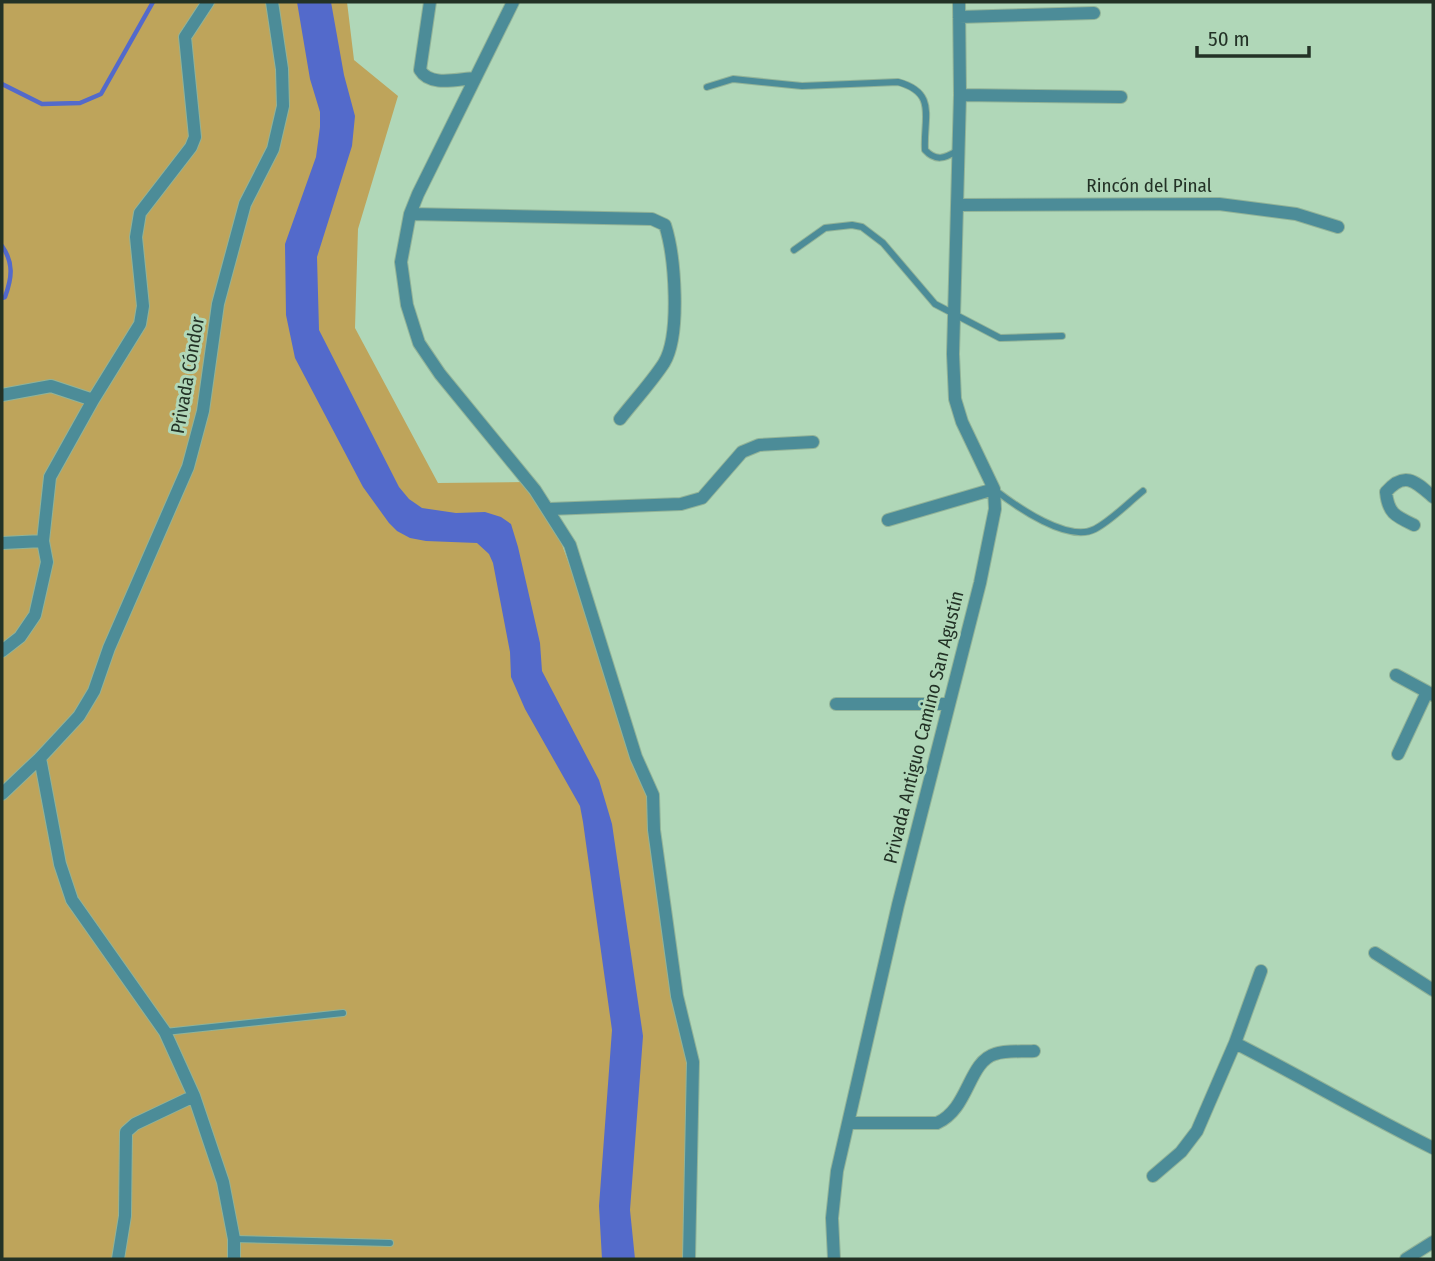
<svg xmlns="http://www.w3.org/2000/svg" width="1435" height="1261" font-family="'Fira Sans Condensed',sans-serif">
  <rect width="100%" height="100%" fill="#b0d7b8"/>
  <path fill="#bea45b" d="M2,2H347L354,60L398,96L358,229L355,328L438,483L528,482L549,509L653,795L654,830L693,1062L689,1259H2Z"/>
  <path fill="#536acb" d="M297,2H331L344,75L355,116L352,146L317,257L319,330L399,487L409,499L422,508L456,513L485,512L501,517L511,524L518,547L540,643L542,671L599,780L612,824L643,1036L630,1210L635,1259H602L599,1206L612,1030L583,822L580,806L525,709L511,677L510,652L493,563L489,554L477,543L426,541L410,538L397,531L389,523L363,487L295,358L286,315L285,244L316,157L320,127V112L310,79Z"/>
  <g fill="none" stroke-linecap="round" stroke-linejoin="round">
    <path stroke="#536acb" stroke-width="4.5" d="M2,84L42,104L80,103L101,94L153,2
      M2,246C14,263 12,278 5,297L2,298"/>
    <g stroke="#91b398" stroke-width="8">
      <path id="lane" d="M707,87L733,79L802,86L898,82C938,93 923,118 925,150C936,162 945,158 957,151
        M794,250L825,228L852,225L862,227L883,243L935,304L1000,338L1062,336
        M995,490C1017,507 1068,543 1095,529C1112,520 1128,503 1143,491
        M165,1032L343,1013
        M234,1239L390,1243"/>
    </g>
    <g stroke="#91b398" stroke-width="14">
      <path id="street" d="M430,2L420,70C430,87 457,79 475,78
        M513,2L418,194L410,214L401,262L407,305L419,343L440,374L535,490L570,545L636,757L653,795L654,830L677,996L693,1062L689,1259
        M959,17L1094,13
        M960,95L1121,97
        M957,205L1219,204L1296,214L1338,227
        M410,214L652,219L665,225C675,256 681,335 664,363C651,383 634,401 620,419
        M2,395L51,386L93,400
        M549,509L681,504L702,498L742,452L759,445L813,442
        M888,520L994,489
        M1414,525C1395,516 1388,513 1386,492C1405,470 1416,482 1433,497
        M2,543L43,541
        M2,651L20,637L35,615L47,562L43,541L50,477L93,400L140,324L143,306L136,237L140,213L191,147L195,137L185,37L208,2
        M1396,675L1433,695
        M836,704H948
        M1398,754L1427,692
        M40,758L60,864L72,900L165,1032L194,1096L223,1182L234,1239V1259
        M2,794L40,758L79,716L94,691L109,648L188,467L203,411L218,304L245,204L273,149L283,106L282,69L272,2
        M1375,953L1433,990
        M1235,1043C1302,1077 1366,1115 1433,1148
        M848,1123H937C969,1109 968,1062 995,1054C1007,1050 1022,1052 1034,1051
        M1153,1176L1181,1152L1197,1131L1235,1043L1261,971
        M118,1259L125,1216L126,1132L135,1124L194,1096
        M834,1259L832,1218L837,1171L898,905L980,583L995,509L994,489L962,422L955,399L953,354L960,95L959,2
        M1406,1259L1433,1242"/>
    </g>
    <use href="#lane" stroke="#4c8c98" stroke-width="6"/>
    <use href="#street" stroke="#4c8c98" stroke-width="12"/>
  </g>
  <g text-anchor="middle" stroke-width="6" stroke-linejoin="round" paint-order="stroke">
    <g font-size="19" fill="#233226" stroke="#b0d7b8">
      <text x="1149" y="192">Rincón del Pinal</text>
      <text transform="translate(187 375) rotate(-80)" y="7">Privada Cóndor</text>
      <text transform="translate(923 727) rotate(-76)" y="7">Privada Antiguo Camino San Agustín</text>
    </g>
  </g>
  <rect width="1435" height="1261" fill="none" stroke="#233226" stroke-width="7"/>
  <path d="M1197 46v10h112v-10" fill="none" stroke="#233226" stroke-width="3.5"/>
  <text x="1208" y="46" font-size="21" fill="#233226" stroke="#b0d7b8" stroke-width="5" paint-order="stroke">50 m</text>
</svg>
